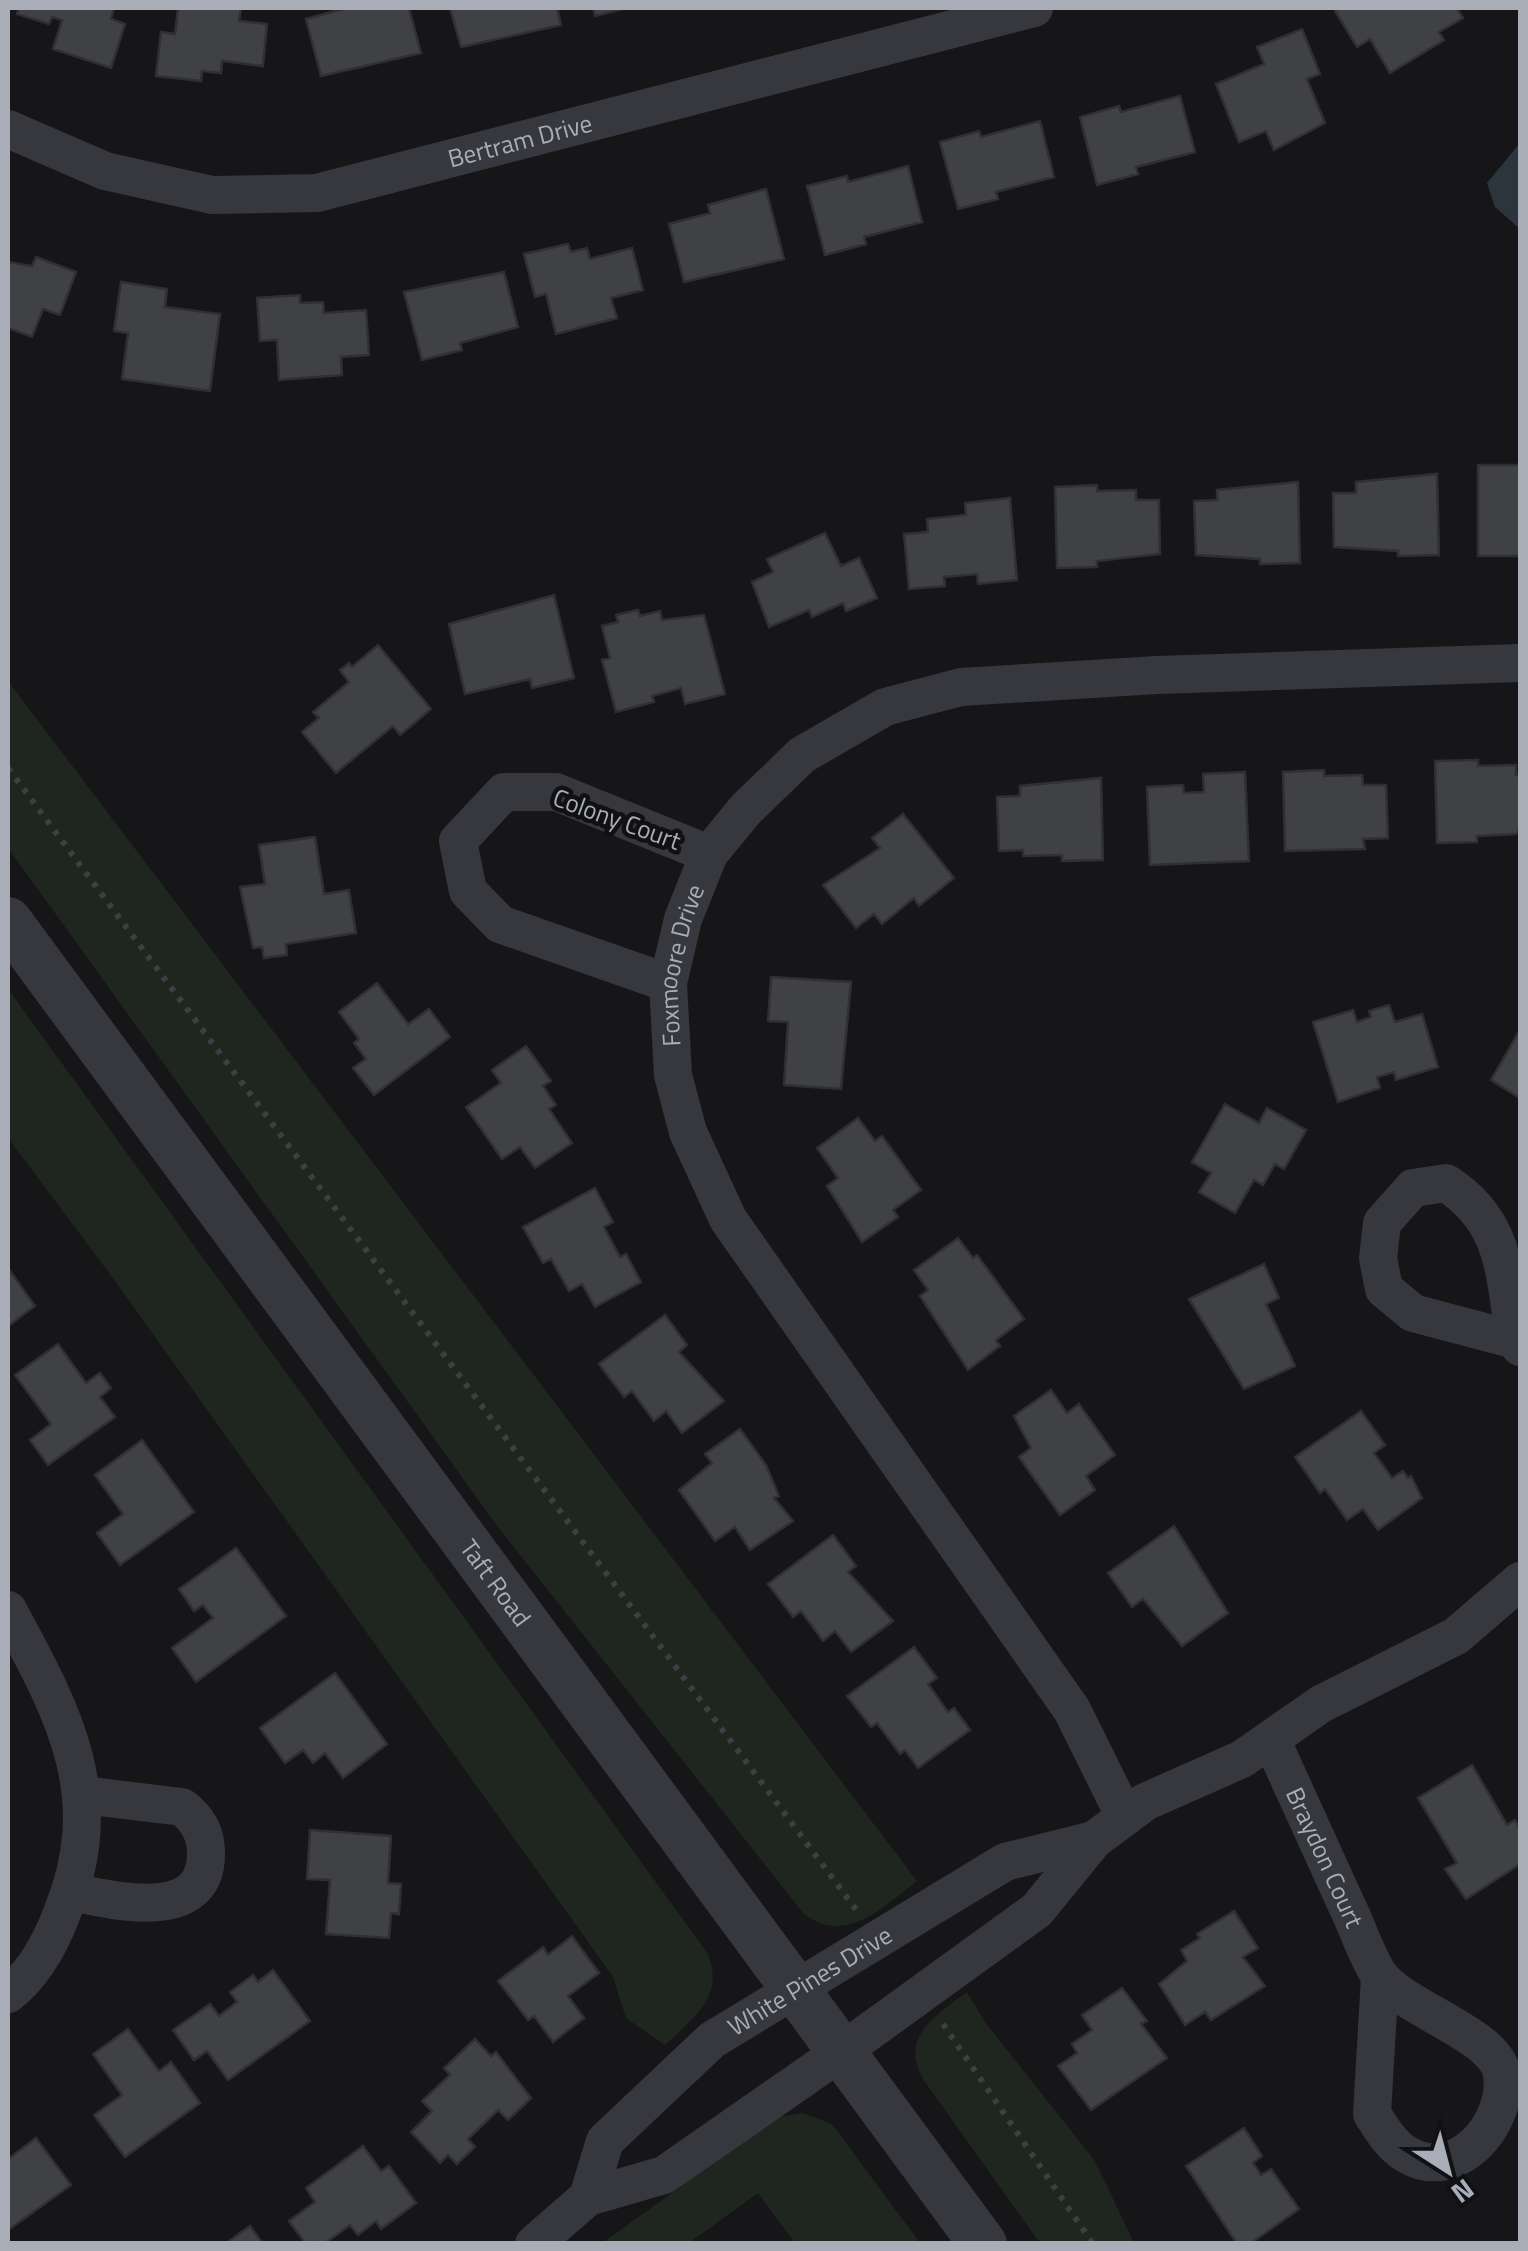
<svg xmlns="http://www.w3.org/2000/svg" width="1528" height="2251" font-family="'Titillium Web',sans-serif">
  <rect width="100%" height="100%" fill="#161618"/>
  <path fill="#1e261f" d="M8,681L917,1881C883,1907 846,1946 804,1914L498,1527L8,848Z
    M8,989L708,1954C725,1996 694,2018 665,2045L626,2018L613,1977L118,1285L8,1138Z
    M967,1992L985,2022L1095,2161L1134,2243H1040L923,2079C899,2035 936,2016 967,1992Z
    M803,2113L832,2124L920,2243H795L758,2193L689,2243L601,2244L778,2117Z"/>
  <path fill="#2c353c" d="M1520,143V229L1495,207L1487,183Z"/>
  <path fill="#404145" stroke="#303034" stroke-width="2.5" d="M19,8H114L111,19L125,24L111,68L53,49L62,20L52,17L49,24L17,14Z
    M178,8H241L239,21L267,24L263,66L222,61L221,73L202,71L201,81L156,76L161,32L175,34Z
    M347,8H409L421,53L321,76L306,19Z
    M450,8H557L561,25L461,47Z
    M593,8H623V9L595,16Z
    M1340,8H1457L1463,18L1439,32L1444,40L1390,73L1370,39L1357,47L1335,11Z
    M1302,29L1320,74L1307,79L1325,123L1274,150L1266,131L1239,142L1216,84L1264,64L1257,47Z
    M1180,96L1195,152L1136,167L1138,174L1097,185L1080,117L1119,106L1121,112Z
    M1040,121L1054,177L996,192L998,199L958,209L940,142L979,131L981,137Z
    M908,166L922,222L864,237L866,244L825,255L807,186L847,176L848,182Z
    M766,189L784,259L684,282L669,224L710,213L708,205Z
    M568,244L571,252L587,248L590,259L632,248L643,290L611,298L617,318L556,334L546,294L535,297L524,254Z
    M36,257L76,272L60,315L43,309L32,337L8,328V262L32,266Z
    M504,272L518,327L460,343L462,350L422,360L404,292Z
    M121,282L167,289L165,307L220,314L210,391L122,379L128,333L114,331Z
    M300,295V303L323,302L324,313L366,310L369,355L341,357L342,375L279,380L277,340L260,341L257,298Z
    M1478,465H1520V556H1478Z
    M1437,474L1439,555L1398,556V551L1334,547L1333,493H1356V482Z
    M1298,482L1300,563L1260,564V559L1196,555L1194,501L1217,500V490Z
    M1097,485V491L1136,490V500H1159L1160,554L1097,561V567L1057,568L1055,487Z
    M1010,498L1017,580L978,584L977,574L944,577L945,586L909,589L904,534L928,532L927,519L966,515L965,503Z
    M825,533L841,566L859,558L877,598L846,611L843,603L812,617L809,610L769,627L752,582L773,572L767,559Z
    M554,595L574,678L532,688L530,679L465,694L449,624Z
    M638,610L640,616L660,611L662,620L704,615L725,694L685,704L681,688L652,696L654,702L616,712L602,660L610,658L602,626L618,622L616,615Z
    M378,645L431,709L400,735L393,726L336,773L302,732L319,718L313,712L349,682L340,670L349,663L352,667Z
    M1478,760V766L1516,765V775H1520V829L1516,834L1477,836V842L1437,843L1435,761Z
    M1324,770V776L1362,775L1363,785H1386L1388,838L1363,839L1365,849L1285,851L1283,772Z
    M1245,772L1249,861L1150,865L1147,787L1183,785L1184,793L1204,792L1203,774Z
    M1101,778L1103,860L1062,861V855L1023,856V850L999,851L997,797L1020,796V786Z
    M903,814L954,878L919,906L914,898L882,924L874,914L856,928L823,885L880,848L872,838Z
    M315,837L324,894L349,890L356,933L286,944L287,955L264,958L262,947L253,948L240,887L265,884L259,845Z
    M771,977L851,982L841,1089L784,1085L788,1022L768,1021Z
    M377,983L408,1024L429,1009L450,1037L374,1095L353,1068L366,1059L354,1043L359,1039L339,1012Z
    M1389,1005L1395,1022L1422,1014L1438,1067L1396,1080L1394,1072L1377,1077L1380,1088L1338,1102L1313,1022L1353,1010L1357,1022L1371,1017L1369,1011Z
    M1520,1030V1098L1491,1080Z
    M526,1046L551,1081L543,1086L556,1105L549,1109L572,1143L535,1168L520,1147L502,1159L466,1107L501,1083L492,1070Z
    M1225,1104L1259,1123L1267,1108L1306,1130L1284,1169L1275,1164L1263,1185L1254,1180L1235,1213L1199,1192L1211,1173L1192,1162Z
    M858,1118L875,1141L882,1136L921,1190L893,1210L898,1217L862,1242L827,1186L838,1178L817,1148Z
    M595,1188L613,1222L604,1227L620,1257L626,1254L641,1282L595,1307L582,1284L569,1291L551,1259L543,1263L523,1227Z
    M958,1238L973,1258L977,1255L1024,1319L996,1340L1000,1346L968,1370L920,1296L928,1290L914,1270Z
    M1264,1264L1279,1298L1266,1304L1295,1366L1244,1389L1189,1299Z
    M8,1268L35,1306L8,1326Z
    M665,1315L687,1345L679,1352L724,1401L682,1433L666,1411L654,1421L632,1391L624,1397L599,1364Z
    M58,1344L86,1383L100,1373L111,1388L100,1397L115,1417L48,1465L30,1440L51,1424L15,1375Z
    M1051,1390L1067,1413L1079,1404L1115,1455L1086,1476L1095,1490L1060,1515L1019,1457L1031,1448L1014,1416Z
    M1361,1411L1385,1445L1374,1453L1392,1478L1403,1471L1408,1478L1411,1476L1422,1498L1378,1530L1363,1509L1347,1520L1325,1489L1320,1493L1295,1457Z
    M740,1429L766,1465L779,1496L774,1498L793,1521L750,1550L735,1527L715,1541L679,1490L712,1463L705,1454Z
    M142,1440L194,1512L120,1565L97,1533L123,1514L95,1475Z
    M1174,1526L1228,1613L1182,1646L1143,1599L1132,1607L1108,1573Z
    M833,1535L856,1566L848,1572L893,1621L851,1652L835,1631L823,1641L801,1611L793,1617L768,1584Z
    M236,1548L286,1616L196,1682L172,1648L213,1618L203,1605L194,1611L179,1589Z
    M914,1647L937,1678L928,1684L948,1712L954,1708L970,1730L918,1768L905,1750L900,1754L877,1723L871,1727L847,1696Z
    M335,1673L387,1744L343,1778L325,1753L313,1763L303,1750L285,1763L260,1728Z
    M1472,1765L1507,1825L1515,1820L1520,1829V1864L1466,1899L1445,1869L1457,1863L1418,1798Z
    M310,1830L391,1836L388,1883L401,1884L399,1914L391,1913L389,1938L326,1934L330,1880L307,1879Z
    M1234,1911L1258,1948L1243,1957L1265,1986L1211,2020L1205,2012L1185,2025L1159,1984L1187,1961L1181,1950L1200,1938L1197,1934Z
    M572,1936L599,1973L568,1996L584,2018L553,2042L534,2016L528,2020L498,1981L543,1947L548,1955Z
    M273,1970L310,2021L228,2080L207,2051L194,2060L173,2030L210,2004L219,2016L237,2002L230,1992L253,1975L258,1982Z
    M1122,1988L1147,2021L1141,2024L1167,2058L1091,2110L1058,2066L1077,2053L1072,2044L1092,2030L1082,2015Z
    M128,2029L159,2071L171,2062L200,2103L125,2157L94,2115L122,2095L93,2054Z
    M475,2039L491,2056L496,2052L531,2098L508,2120L498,2110L468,2139L475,2147L457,2164L448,2155L440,2163L411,2132L432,2111L422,2101L450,2075L444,2068Z
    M1244,2128L1262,2156L1253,2163L1261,2175L1271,2169L1299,2209L1250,2244H1237L1186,2166Z
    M36,2138L71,2185L8,2230V2159Z
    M363,2146L381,2171L389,2166L416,2203L381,2229L376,2221L358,2235L350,2225L324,2244H306L289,2221L315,2202L306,2188Z
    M250,2226L263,2244H225Z"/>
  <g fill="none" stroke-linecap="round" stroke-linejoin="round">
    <path stroke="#3d3f44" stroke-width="6" stroke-dasharray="5 8" stroke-linecap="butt" d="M8,768L857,1911
      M943,2024L1093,2244"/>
    <g stroke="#37383d" stroke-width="38">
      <path id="s1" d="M8,129L105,171L212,195L317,193L1034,8"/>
      <path d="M668,983L500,924L468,891L458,841L504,792H556L709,854"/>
      <path d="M1515,1340L1413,1313L1384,1289L1378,1258L1382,1223L1413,1188L1446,1183C1507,1222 1504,1275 1515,1340L1520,1347"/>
      <path d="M8,1610C63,1712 110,1795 62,1913C51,1942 33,1975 8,1994"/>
      <path id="s2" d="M1271,1739C1296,1795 1322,1850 1347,1906C1358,1928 1366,1955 1379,1975C1403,2009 1496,2034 1502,2074C1509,2123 1457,2185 1406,2154C1391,2145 1381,2128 1372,2114L1380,1977"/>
      <path id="s3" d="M1125,1817L1072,1710L728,1219L688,1132L673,1075L668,983L683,919L709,854L746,809L802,755L885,707L961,687L1157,675L1520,663"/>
      <path d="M71,1892C112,1900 207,1925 206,1853C206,1833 197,1818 182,1807L82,1795"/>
      <path id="s4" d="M588,2197L605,2141L712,2040L1005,1862L1094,1840"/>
      <path d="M534,2244L588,2197L664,2175L841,2052L1037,1910L1094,1840L1145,1802L1242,1759L1321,1704L1456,1636L1520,1581"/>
    </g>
    <path stroke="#37383d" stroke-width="48" id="s5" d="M8,921L983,2244"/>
  </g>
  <g text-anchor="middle" stroke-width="9" stroke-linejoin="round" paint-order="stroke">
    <g font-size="25" fill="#a8adb8" stroke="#111113">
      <text dy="9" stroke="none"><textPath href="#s1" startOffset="530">Bertram Drive</textPath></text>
      <text transform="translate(617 819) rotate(20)" y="9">Colony Court</text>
      <text dy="9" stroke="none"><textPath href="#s3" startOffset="985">Foxmoore Drive</textPath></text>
      <text dy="9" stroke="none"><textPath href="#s5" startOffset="822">Taft Road</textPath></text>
      <text dy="9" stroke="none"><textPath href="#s2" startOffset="130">Braydon Court</textPath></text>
      <text dy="9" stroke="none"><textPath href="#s4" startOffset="320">White Pines Drive</textPath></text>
    </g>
  </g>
  <rect width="1528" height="2251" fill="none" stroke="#a8adb8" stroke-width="20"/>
  <g transform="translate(1448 2171) rotate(144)" stroke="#111113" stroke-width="8" paint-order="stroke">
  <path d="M0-8L18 38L0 25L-18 38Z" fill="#a8adb8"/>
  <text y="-15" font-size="28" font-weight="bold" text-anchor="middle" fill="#a8adb8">N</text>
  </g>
</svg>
